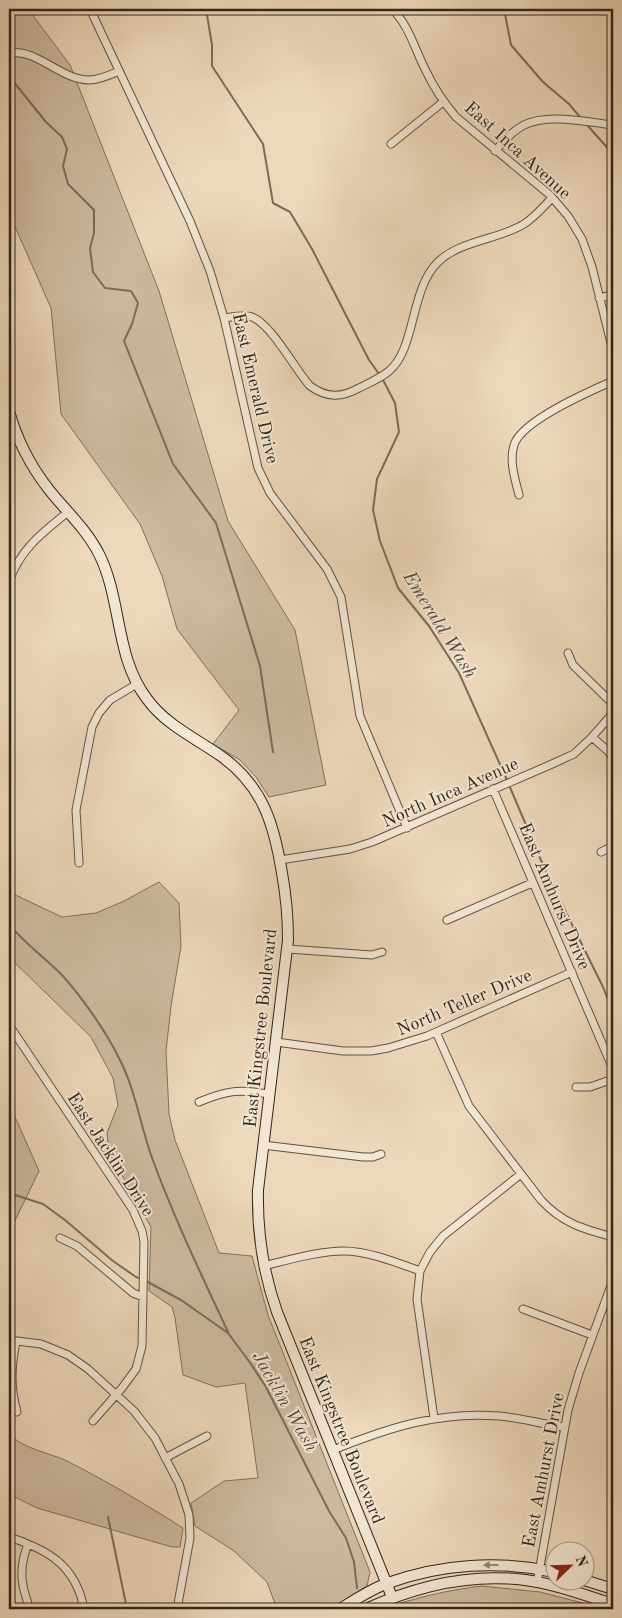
<svg xmlns="http://www.w3.org/2000/svg" width="622" height="1618" font-family="'Old Standard TT',serif">
  <rect width="100%" height="100%" fill="#edd8bb"/>
  <filter id="stains"><feTurbulence type="fractalNoise" baseFrequency=".004" numOctaves="4"/><feColorMatrix values="0 0 0 0 .2 0 0 0 0 .09 0 0 0 0 .02 0 0 0 .5 -.17"/></filter>
  <radialGradient id="worn" r=".72"><stop offset=".6" stop-color="#630" stop-opacity="0"/><stop offset="1" stop-color="#630" stop-opacity=".3"/></radialGradient>
  <path fill="#cdbaa0" stroke="#7f705d" d="M9,9H28L70,65L159,291L228,521L295,630L326,785L269,797L256,777L240,760L213,744L239,710L177,629L162,576L140,524L61,414L51,308L9,213Z
    M159,882L179,903L181,946L171,1006L166,1051L169,1114L175,1140L219,1253L252,1256L268,1315L370,1572L367,1586L330,1609H277L267,1582L234,1551L195,1526L191,1503L224,1481L258,1478L245,1383L216,1387L183,1375L175,1318L172,1307L149,1291L151,1227L109,1152L107,1133L118,1105L113,1078L91,1037L9,957V892L62,917L96,913L124,901Z
    M9,1107L16,1119L39,1171L11,1229V1330L9,1331Z
    M9,1434C24,1449 46,1452 65,1460C105,1480 145,1504 183,1528L180,1547H172L37,1508L9,1494Z
    M482,1586L540,1592L606,1609H382C415,1598 447,1590 482,1586Z"/>
  <g fill="none" stroke-linecap="round" stroke-linejoin="round">
    <path stroke="#7b6c5a" stroke-width="2" d="M206,9L212,45V66L263,144L273,203L290,212L312,249L369,360L379,374
      M504,9L511,45L543,82L569,104L580,117
      M9,76L46,122L62,137L67,149L63,166L68,184L94,210V233L90,248L93,272L105,288L131,291L138,303L132,324L124,341L173,464L216,523L260,666L273,752
      M587,125L613,154
      M382,378L395,403L399,432L377,479L373,510L380,541L398,588L429,626L459,673L507,780
      M509,785L546,872L603,987L613,1013
      M9,924C24,943 44,957 61,974C82,997 105,1030 119,1058C135,1089 140,1123 151,1155C173,1216 201,1274 228,1332
      M9,1193L43,1204L65,1220L113,1261L136,1277L142,1279
      M146,1281L181,1300L228,1333L251,1364L266,1387L329,1511L346,1538L354,1562L357,1588
      M613,1360L608,1389L613,1410
      M108,1517L127,1609"/>
    <g stroke="#605242" stroke-width="9">
      <path id="street" d="M90,9L190,221L210,271L224,318L258,468L270,493L327,569L341,597L360,716L407,828
        M392,9C409,25 415,50 426,71C434,88 444,103 456,117L550,195L568,216L582,239L592,267L613,351
        M9,53C36,48 61,80 89,80C99,80 110,75 119,71
        M391,144L443,102
        M495,151C504,141 512,131 524,125C547,113 588,122 613,125
        M599,298L613,295
        M224,318C232,317 244,314 252,317C271,324 295,369 310,386C327,398 341,398 359,388C369,383 381,378 389,371C416,349 410,289 438,262C461,240 498,240 524,224C535,217 543,207 552,198
        M519,495C515,479 509,461 514,445C521,421 590,391 613,381
        M9,582C19,550 43,532 68,512
        M568,653L573,665L613,704
        M592,737L608,751L613,759
        M493,789L613,1069
        M601,852L613,846
        M280,860L350,849L372,842L552,764L574,754L592,737L613,713
        M79,863L76,810L92,727L99,713L110,700L137,684
        M447,920L532,883
        M288,949L372,955L382,952
        M9,1025L133,1210L142,1231L144,1242L142,1346L136,1369L122,1388L93,1421
        M436,1032L469,1106L541,1200C562,1223 583,1229 613,1237
        M276,1042L343,1051H371L388,1048L427,1036L572,972
        M576,1087H590L613,1079
        M199,1102C228,1090 239,1089 269,1094
        M263,1145L363,1157H373L381,1154
        M60,1238L77,1246L133,1293L143,1297
        M263,1266C289,1260 318,1251 344,1251C368,1251 398,1263 420,1271
        M523,1309L592,1335
        M9,1340L41,1344L68,1355L88,1369L134,1411L155,1438L179,1484L189,1515L190,1538L177,1609
        M16,1341C11,1368 10,1386 17,1412
        M434,1418L417,1299L420,1271L430,1252L443,1236L521,1174
        M333,1450C388,1428 439,1411 499,1416C521,1418 542,1424 564,1427
        M165,1458L207,1436
        M9,1537C49,1550 76,1566 84,1609
        M28,1544C23,1557 20,1571 23,1585C24,1593 28,1601 29,1609
        M537,1583L568,1410L579,1373L613,1280"/>
    </g>
    <g stroke="#31261a" stroke-width="12">
      <path id="secondary" d="M9,411C17,440 31,467 50,491C67,512 88,531 100,556C122,602 115,657 147,699C166,725 195,738 221,756C263,786 274,824 282,873C286,895 288,917 288,940L258,1190C257,1233 263,1272 277,1312L392,1597
        M584,1580L613,1589
        M340,1609C355,1600 371,1589 388,1583C441,1564 499,1560 554,1572
        M366,1609C416,1586 469,1573 525,1580C555,1584 584,1595 613,1604"/>
    </g>
    <use href="#street" stroke="#f3e6d3" stroke-width="7"/>
    <use href="#secondary" stroke="#f3e6d3" stroke-width="10"/>
  </g>
  <defs><path id="oneway-solid" d="M-6-.8H1V-3.2L6.5 0L1 3.2V.8H-6Z" transform="scale(1.25)"/></defs>
  <use fill="#928676" href="#oneway-solid" transform="translate(491 1565) rotate(-180)"/>
  <g text-anchor="middle" stroke-width="4" stroke-linejoin="round" paint-order="stroke">
    <g font-size="18" fill="#31261a" stroke="#f3e6d3">
      <text transform="translate(518 150) rotate(42)" y="6">East Inca Avenue</text>
      <text transform="translate(256 388) rotate(77)" y="6">East Emerald Drive</text>
      <text transform="translate(450 792) rotate(-24)" y="6">North Inca Avenue</text>
      <text transform="translate(555 896) rotate(67)" y="6">East Amhurst Drive</text>
      <text transform="translate(464 1002) rotate(-23)" y="6">North Teller Drive</text>
      <text transform="translate(260 1028) rotate(-84)" y="6">East Kingstree Boulevard</text>
      <text transform="translate(111 1154) rotate(57)" y="6">East Jacklin Drive</text>
      <text transform="translate(342 1430) rotate(68)" y="6">East Kingstree Boulevard</text>
      <text transform="translate(543 1470) rotate(-79)" y="6">East Amhurst Drive</text>
    </g>
    <g font-size="19" font-style="italic" fill="#56493a" stroke="#f3e6d3">
      <text transform="translate(441 624) rotate(58)" y="7">Emerald Wash</text>
      <text transform="translate(286 1401) rotate(60)" y="7">Jacklin Wash</text>
    </g>
  </g>
  <rect width="622" height="1618" fill="none" stroke="#edd8bb" stroke-width="30"/>
  <rect x="10" y="10" width="602" height="1598" fill="none" stroke="#31261a" stroke-width="2.5"/>
  <rect x="15" y="15" width="592" height="1588" fill="none" stroke="#31261a"/>
  <g transform="translate(570 1566) rotate(67)"><circle r="24" fill="#f3e6d3" stroke="#a59989"/>
  <path d="M0-4L9 19L0 12L-9 19Z" fill="#8f2418"/>
  <text y="-8" font-size="14" font-weight="bold" text-anchor="middle" fill="#31261a">N</text>
  </g>
  <rect width="100%" height="100%" filter="url(#stains)"/>
  <rect width="100%" height="100%" fill="url(#worn)"/>
</svg>
